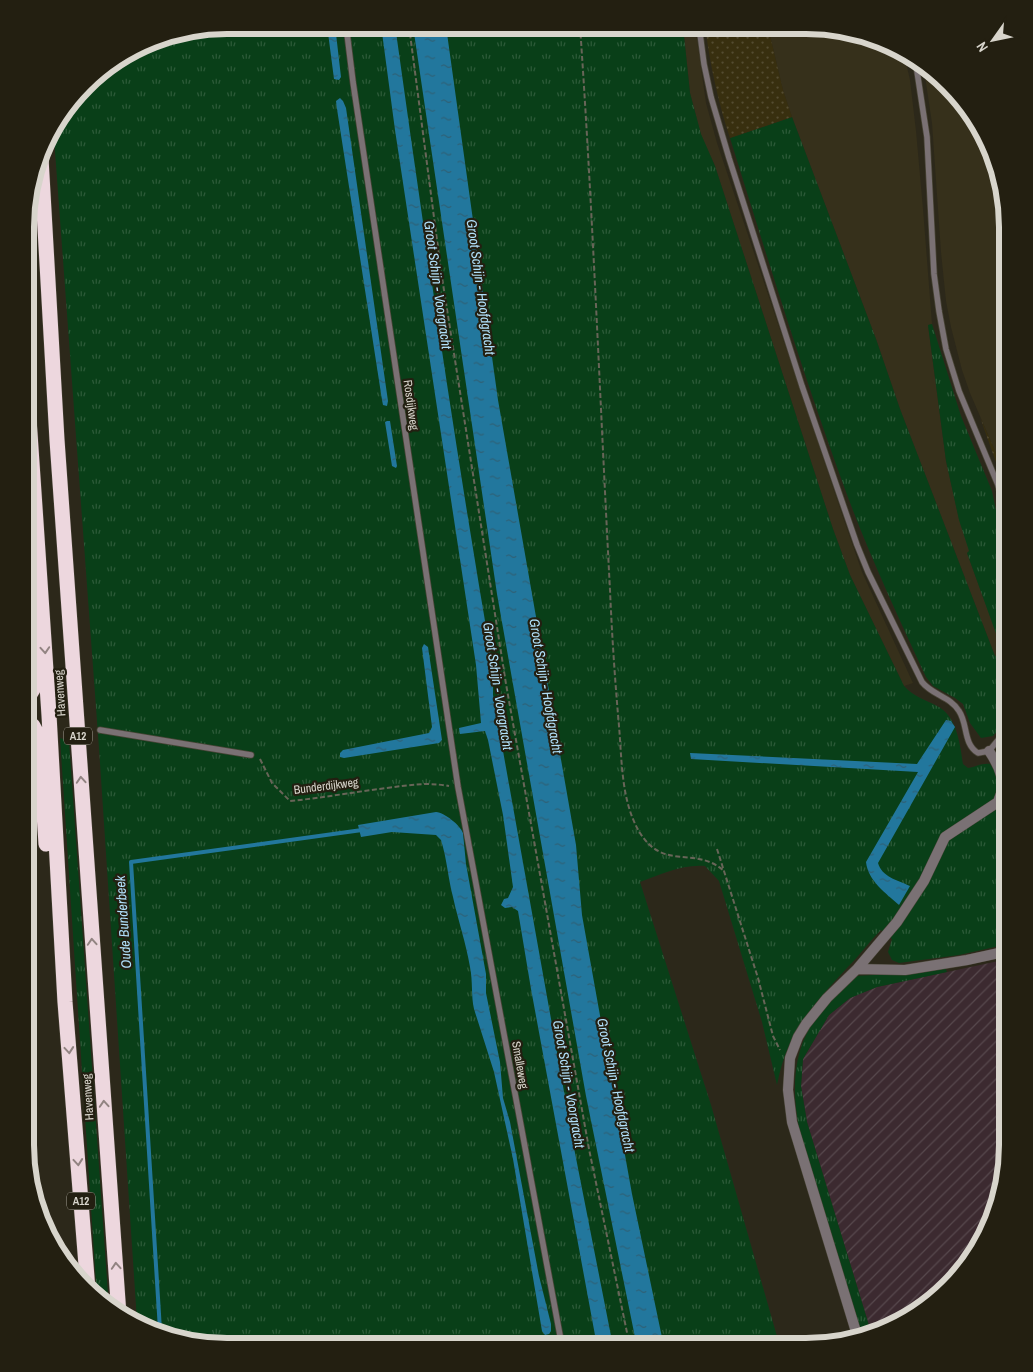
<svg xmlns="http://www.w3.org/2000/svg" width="1033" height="1372" font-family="'Archivo Narrow',sans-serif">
  <defs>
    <pattern id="industrial-furrows" width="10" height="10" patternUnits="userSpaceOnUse" patternTransform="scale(1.25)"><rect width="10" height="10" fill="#3c2a30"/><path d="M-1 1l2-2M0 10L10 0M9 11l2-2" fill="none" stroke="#57484d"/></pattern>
    <pattern id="grass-tufts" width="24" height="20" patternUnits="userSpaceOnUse" patternTransform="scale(1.25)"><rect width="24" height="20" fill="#093f18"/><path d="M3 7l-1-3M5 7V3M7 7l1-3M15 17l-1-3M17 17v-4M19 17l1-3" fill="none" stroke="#2c5a38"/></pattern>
    <pattern id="sand-dots" width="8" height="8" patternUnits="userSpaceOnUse" patternTransform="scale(1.25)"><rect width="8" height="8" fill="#382f0f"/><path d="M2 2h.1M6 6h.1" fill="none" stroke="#544c31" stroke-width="1.8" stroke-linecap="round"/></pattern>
    <pattern id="water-ripples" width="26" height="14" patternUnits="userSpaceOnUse" patternTransform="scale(1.25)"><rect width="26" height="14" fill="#22779d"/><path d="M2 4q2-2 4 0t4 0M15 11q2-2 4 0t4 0" fill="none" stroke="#2e6177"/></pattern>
  </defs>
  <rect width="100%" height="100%" fill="#2c281a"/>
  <path fill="url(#industrial-furrows)" d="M1008,959V1159L997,1210L974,1258L939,1297L896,1326L871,1332L807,1122L801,1086L803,1059L829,1015L850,998L877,987Z"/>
  <path fill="#36301b" d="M683,26H695L706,103L717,143L845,523L862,572L913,683L904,686L850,575L833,529L715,166L701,135L690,93Z
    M768,27H833L904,54L910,80L916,131L923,209L932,324L928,325L946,461L959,519L970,551L967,553L1004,654L995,656L900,409L876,339L792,117L783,90Z
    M923,63L958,94L987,137L1008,227V481L970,393L962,370L951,327L946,301L941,252L932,123Z"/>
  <path fill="url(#grass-tufts)" d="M227,25L683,26L690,93L701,134L715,166L833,529L850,575L904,686C914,697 924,699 937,706C957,716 960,744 963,764L968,768C976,767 981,763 990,764L994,770L1005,799C1009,776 993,758 1008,737V944L959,955L899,963L892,960L888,952L892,939L881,930C869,942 859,956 847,968C812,1006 787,1032 777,1085L762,1022L719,881L705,866C683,864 661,874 640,882L711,1105L780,1347L201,1345L137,1321L99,748L53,124L94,75L162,36Z
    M792,117L876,339L900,409L995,656L1003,653L967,553L969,551L959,520L946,461L928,325L932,324L961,416L992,491L1002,540L1008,592V714L1001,727L993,736L981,738L970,723L963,704L955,698L933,686L926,677C896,612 866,548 842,481C801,368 766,253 730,138Z
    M60,738L69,741L109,1308L97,1298Z
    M945,967L947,972L877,987L850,998L829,1015L803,1059L801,1086L807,1122L871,1332L861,1334L799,1128C791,1086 793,1044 822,1010C832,998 844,988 854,976L913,973Z"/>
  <path fill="url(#sand-dots)" d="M705,26L755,27L756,31L762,30L761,27H768L783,90L792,117L730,138C718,102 710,64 705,26Z
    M980,417L1005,473L1008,481V501L998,468Z"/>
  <path fill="url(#water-ripples)" d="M327,25H335L341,77L339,80L334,79Z
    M381,25H395C425,240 456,454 493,668V695L575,1153L613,1346H597L531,989L518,911L512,907L505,908L501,905L504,899L508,898L513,887L503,815L488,740L485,731L460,734L459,728L481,723L476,665L395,130Z
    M413,26H446L498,400L576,845L582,915L632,1194L664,1347H637L586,1096L497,594Z
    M340,98L343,101L346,108L388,401L387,406L383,405L382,400L337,109L336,101Z
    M387,421H390L397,466L396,468L392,466L385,422Z
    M424,644L428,647L442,740L439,743L344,758L340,757V753L343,750L429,733L432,727L422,648Z
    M946,720L951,721L955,727L878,863C882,877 897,880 910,886L899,905C886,893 868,881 866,862L918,772L691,759L690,753L917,764Z
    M436,812C445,813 460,825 463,833L466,864L486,974V993L500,1062L503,1098L510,1122L539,1276L551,1324V1331L549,1334L545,1335L542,1331L513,1159L494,1072L474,1009C471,996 473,982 470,967C466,943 458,920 453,897C448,878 447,859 441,840L436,835L392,832L361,837L358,825Z"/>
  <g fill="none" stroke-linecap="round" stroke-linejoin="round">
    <path stroke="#22779d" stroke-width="4" d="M160,1330L131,862L362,830"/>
    <g stroke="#484436" stroke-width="7">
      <path id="service" d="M346,25L353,82L458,787L562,1346
        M699,26L704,64L711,97L729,158L802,386L857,545L868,572L922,682C932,695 951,697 959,711C968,724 963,744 978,753L989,751L1008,728
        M915,58L927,137L934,274L939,311L946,349L959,391L998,485L1008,526
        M100,730L251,755"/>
    </g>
    <g stroke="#484436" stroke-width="11">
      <path id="minor" d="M857,969L905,970L967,960L1008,951
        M857,1335L792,1122L788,1090L790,1058L798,1037L806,1024L827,998L857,969L897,922L924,881L945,837L998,802C1007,783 1000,767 989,751"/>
    </g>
    <g stroke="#484436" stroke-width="16">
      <path id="motorway" d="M41,158L57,440L119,1315
        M26,374L49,715L65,1002L88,1290
        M26,699L29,696L35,686L26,536
        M26,720L33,726L39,737L46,844"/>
    </g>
    <path stroke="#686558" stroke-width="2" stroke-dasharray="5 2.5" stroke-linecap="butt" d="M409,26L441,271L506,684L589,1149L630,1347
      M580,26C593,214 600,402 610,590C612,636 615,681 619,726C622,761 621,802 640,833C664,871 694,846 723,870
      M260,759L272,783L290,801C322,798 354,792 387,788C410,785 426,782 449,786
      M717,849L758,978L773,1036L780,1050"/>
    <use href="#service" stroke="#7a7174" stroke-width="5.5"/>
    <use href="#minor" stroke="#7a7174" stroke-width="10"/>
    <use href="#motorway" stroke="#edd7de" stroke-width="15"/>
  </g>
  <defs><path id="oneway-chevron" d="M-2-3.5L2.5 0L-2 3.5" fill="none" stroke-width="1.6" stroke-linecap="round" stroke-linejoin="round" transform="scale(1.25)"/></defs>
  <g stroke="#928482">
    <use href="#oneway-chevron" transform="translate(45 650) rotate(86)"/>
    <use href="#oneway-chevron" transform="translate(81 780) rotate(-94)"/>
    <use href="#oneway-chevron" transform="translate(92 942) rotate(-94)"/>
    <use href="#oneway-chevron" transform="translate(69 1050) rotate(85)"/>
    <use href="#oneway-chevron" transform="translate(104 1104) rotate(-94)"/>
    <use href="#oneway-chevron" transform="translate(78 1162) rotate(85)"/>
    <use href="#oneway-chevron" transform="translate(116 1266) rotate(-94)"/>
  </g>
  <g text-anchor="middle" stroke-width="4.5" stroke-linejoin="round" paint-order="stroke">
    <g fill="#231f11" stroke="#a29e94" stroke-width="1">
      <rect x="64" y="727.5" width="28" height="17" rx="4"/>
      <rect x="67" y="1192.5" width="28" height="17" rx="4"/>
    </g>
    <g font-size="11" font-weight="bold" fill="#d8d5cc">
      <text x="78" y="740">A12</text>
      <text x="81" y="1205">A12</text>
    </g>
    <g font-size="12" fill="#d8d5cc" stroke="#231f11">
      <text transform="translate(411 405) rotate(82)" y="4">Rosdijkweg</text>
      <text transform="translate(60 693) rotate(-94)" y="4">Havenweg</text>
      <text transform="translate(326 786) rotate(-7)" y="4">Bunderdijkweg</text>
      <text transform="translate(520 1065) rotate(80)" y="4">Smalleweg</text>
      <text transform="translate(88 1097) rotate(-94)" y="4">Havenweg</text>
    </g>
    <g font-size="14" font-style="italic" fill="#b0dff9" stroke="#231f11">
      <text transform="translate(438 285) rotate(82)" y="5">Groot Schijn - Voorgracht</text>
      <text transform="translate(481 287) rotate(82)" y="5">Groot Schijn - Hoofdgracht</text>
      <text transform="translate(498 686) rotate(81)" y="5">Groot Schijn - Voorgracht</text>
      <text transform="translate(546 686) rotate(80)" y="5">Groot Schijn - Hoofdgracht</text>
      <text transform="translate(123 922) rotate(-94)" y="5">Oude Bunderbeek</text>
      <text transform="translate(569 1084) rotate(80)" y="5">Groot Schijn - Voorgracht</text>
      <text transform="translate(616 1085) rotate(78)" y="5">Groot Schijn - Hoofdgracht</text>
    </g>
  </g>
  <path d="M0 0H1033V1372H0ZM227 34H806A193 193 0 0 1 999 227V1145A193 193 0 0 1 806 1338H227A193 193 0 0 1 34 1145V227A193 193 0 0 1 227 34Z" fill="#231f11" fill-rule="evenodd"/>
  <path fill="none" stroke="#d8d5cc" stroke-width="6" d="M227 34H806A193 193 0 0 1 999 227V1145A193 193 0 0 1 806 1338H227A193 193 0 0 1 34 1145V227A193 193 0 0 1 227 34Z"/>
  <g transform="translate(993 40) rotate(237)" stroke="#231f11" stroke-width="4" paint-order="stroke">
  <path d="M0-4L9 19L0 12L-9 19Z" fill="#d8d5cc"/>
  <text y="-8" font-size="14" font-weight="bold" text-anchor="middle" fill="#d8d5cc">N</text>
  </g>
</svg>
